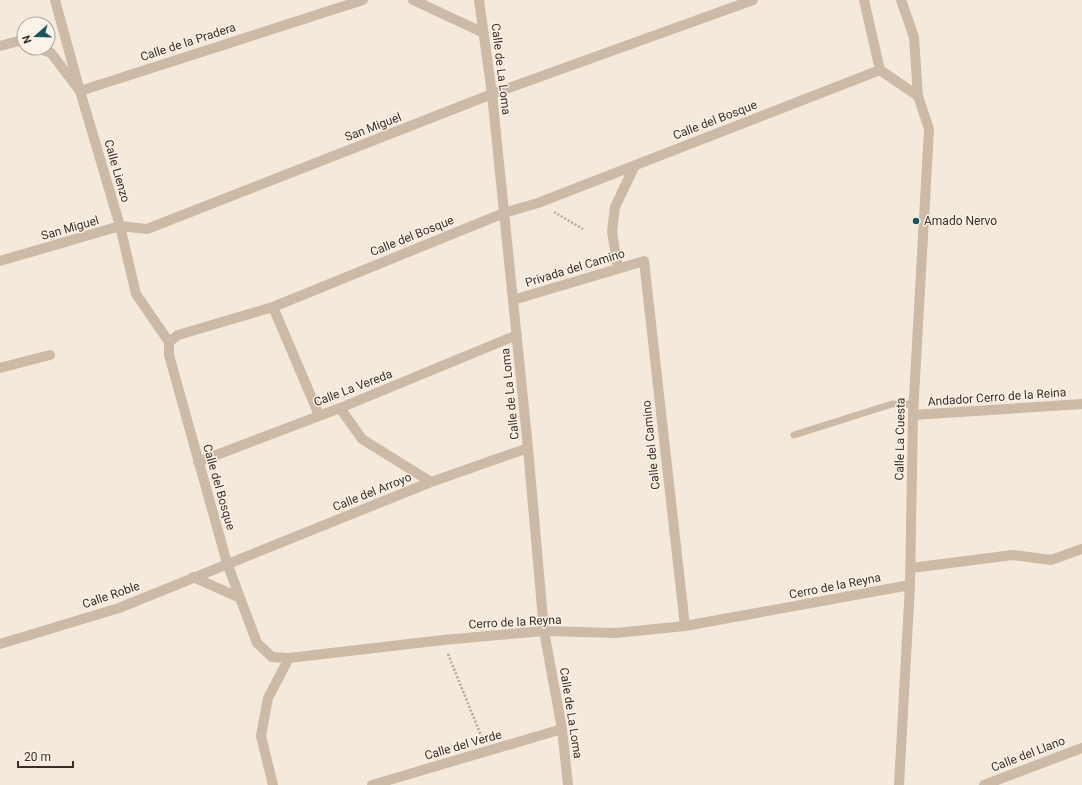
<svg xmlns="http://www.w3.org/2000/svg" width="1082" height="785" font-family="Roboto,sans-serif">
  <rect width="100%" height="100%" fill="#f4e9db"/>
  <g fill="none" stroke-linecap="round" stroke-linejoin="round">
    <path stroke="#b9a490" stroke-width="2.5" stroke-dasharray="2 2" stroke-linecap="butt" d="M554,212L583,229
      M448,654L482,738"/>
    <path stroke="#cdbaa6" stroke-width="7" d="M794,435L892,404H914"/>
    <path stroke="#cdbaa6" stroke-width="10" d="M55,0L80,91L120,226L136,294L169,342
      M413,0L484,33
      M479,0L492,94L528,448L544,631L562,729L568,785
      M864,0L880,70L918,96L929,129L913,415L910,585L899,785
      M901,0L914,37L918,96
      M0,46L19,41L24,43
      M38,48L51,53L80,91L363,0
      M0,261L120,226L147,229L492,94L753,0
      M618,268L612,232L615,207L635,165
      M513,300L644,261L685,626
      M273,307L319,415
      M169,342V355L227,563L257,643L272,657L289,658L443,640L544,631L616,633L685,626L910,585
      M169,342L178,335L273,307L504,213L538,203L880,70
      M0,368L50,355
      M340,408L362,439L431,482
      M913,415L1082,404
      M198,462L340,408L517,335
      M911,568L1013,555L1051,560L1082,549
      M193,577L240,598
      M0,644L119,608L431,482L528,448
      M273,785L261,736L268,698L289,658
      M372,785L562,729
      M984,785L1082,748"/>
  </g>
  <circle fill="#1a555d" stroke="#fbf3e8" stroke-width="1.5" cx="916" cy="221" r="4"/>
  <g text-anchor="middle" stroke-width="3" stroke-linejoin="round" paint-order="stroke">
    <g font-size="12" fill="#382e28" stroke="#fbf3e8">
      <text transform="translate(188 42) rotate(-18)" y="4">Calle de la Pradera</text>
      <text transform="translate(501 69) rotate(83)" y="4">Calle de La Loma</text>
      <text transform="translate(715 120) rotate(-21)" y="4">Calle del Bosque</text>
      <text transform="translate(373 127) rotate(-21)" y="4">San Miguel</text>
      <text transform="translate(117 171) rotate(74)" y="4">Calle Lienzo</text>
      <text transform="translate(70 228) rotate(-16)" y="4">San Miguel</text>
      <text transform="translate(412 236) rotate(-22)" y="4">Calle del Bosque</text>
      <text transform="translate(575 268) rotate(-17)" y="4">Privada del Camino</text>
      <text transform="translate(353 388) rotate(-21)" y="4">Calle La Vereda</text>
      <text transform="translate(510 394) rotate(-96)" y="4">Calle de La Loma</text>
      <text transform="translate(997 397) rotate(-4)" y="4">Andador Cerro de la Reina</text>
      <text transform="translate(900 439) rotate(-89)" y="4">Calle La Cuesta</text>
      <text transform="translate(651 445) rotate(-96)" y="4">Calle del Camino</text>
      <text transform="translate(219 487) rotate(74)" y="4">Calle del Bosque</text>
      <text transform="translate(372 492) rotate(-22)" y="4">Calle del Arroyo</text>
      <text transform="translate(835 586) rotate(-11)" y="4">Cerro de la Reyna</text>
      <text transform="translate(111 595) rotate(-19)" y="4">Calle Roble</text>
      <text transform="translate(515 622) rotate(-3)" y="4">Cerro de la Reyna</text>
      <text transform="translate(571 713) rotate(81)" y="4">Calle de La Loma</text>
      <text transform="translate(463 745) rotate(-16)" y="4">Calle del Verde</text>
      <text transform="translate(1028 754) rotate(-21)" y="4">Calle del Llano</text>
    </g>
    <g font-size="12" fill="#382e28" stroke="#fbf3e8" text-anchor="start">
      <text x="924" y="225">Amado Nervo</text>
    </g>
  </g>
  <g transform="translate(36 36) rotate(250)"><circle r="19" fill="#fbf3e8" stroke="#ada49b"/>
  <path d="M0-3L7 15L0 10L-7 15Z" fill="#1a555d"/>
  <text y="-6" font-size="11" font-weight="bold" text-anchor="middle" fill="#382e28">N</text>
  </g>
  <path d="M18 761v6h55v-6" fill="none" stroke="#382e28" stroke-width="2"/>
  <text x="24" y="761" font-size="12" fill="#382e28" stroke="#fbf3e8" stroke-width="3" paint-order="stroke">20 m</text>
</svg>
